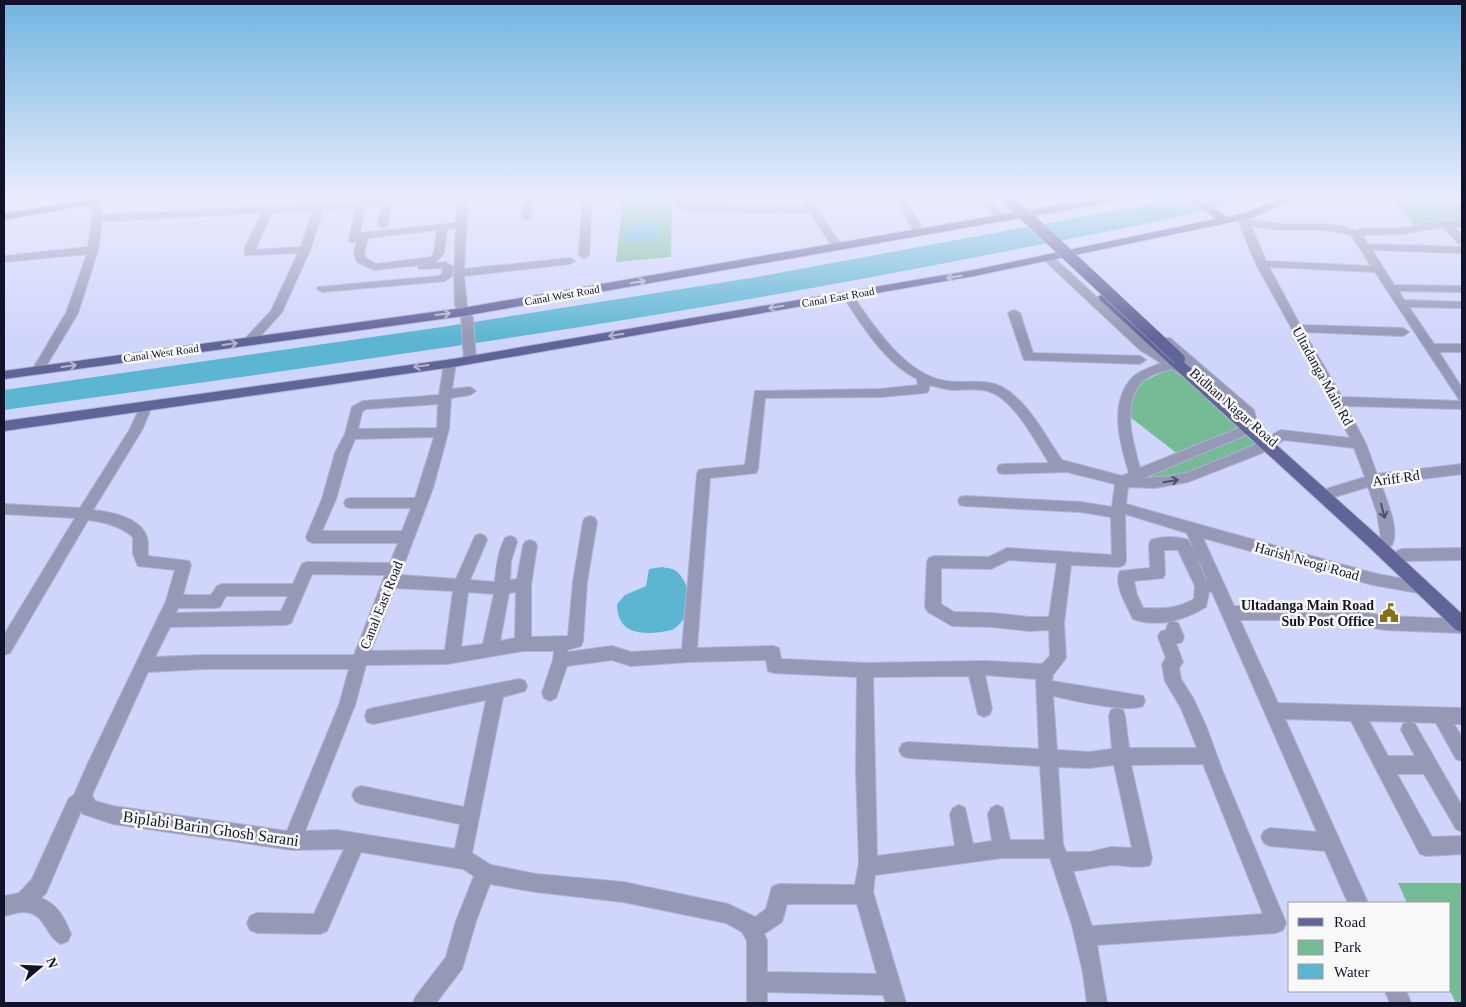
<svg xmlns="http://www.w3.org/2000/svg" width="1466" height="1007" font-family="'Times New Roman',serif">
  <rect width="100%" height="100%" fill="#d0d5fc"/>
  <path fill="#74bb96" d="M623,198H672L671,257L616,262Z
    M1391,198H1455L1462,207V222L1415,226Z
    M1173,367L1245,428L1179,455L1130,417L1131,397L1144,381Z
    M1250,432L1264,444L1193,474L1131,481Z
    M1398,883H1462V1003H1456L1450,991V903H1407Z"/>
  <path fill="#5cb6d1" d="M1183,198H1256C1157,224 1056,241 956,261C640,323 322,366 4,410V390L442,327L757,277Z
    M656,223L660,227V238L653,241L625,242L626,226C635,223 645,226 656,223Z
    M662,567C666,568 673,568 676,571C693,585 693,616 675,628C672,631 665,631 661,632C638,635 617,632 617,604L625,595L646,586L649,569Z"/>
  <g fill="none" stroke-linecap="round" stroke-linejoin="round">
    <g stroke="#aeb2d6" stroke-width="2">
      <path id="minor" d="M90,198H100L103,215L315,204L318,198H326L325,204L382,198H426L421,201L391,204L388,225L383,228L378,225L381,204L365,206L360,233L456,223L458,198H468L464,269L570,258L575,261L570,264L464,276L467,306L473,318L476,360L470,364L464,360L461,318L455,306L454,276L456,228L447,229L444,253L435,263L446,262L453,267L452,276L445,281L322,292L317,289L318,287L439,276L442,274L443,268L419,269L418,267L419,265L374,270L357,262L354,253L357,242H350L349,240L356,207L323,210L310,250L282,312L253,344L249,345L243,341L271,311L298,253L245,255V247L262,213L102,221L98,250L78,313L42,373H34L32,370L66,313L87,254L4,262V256L88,247L93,214ZM313,210L301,247L255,250L272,212ZM437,230L434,253L431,257L376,264L366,258L364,253L368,238Z
        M523,198H533L530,219H524L522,217Z
        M582,198H592L589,255L584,258L579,255Z
        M673,198H683L686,204L806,207L803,198H813L814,205L843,247L842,249H834L810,213L684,210L675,204Z
        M895,198H905L925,233L924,235H916Z
        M977,198H988L1006,217V221H1000Z
        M1453,198H1462V207L1459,206Z
        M1240,214L1247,219L1280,224H1322L1346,227L1356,231L1364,228H1402L1439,221H1462V227H1454L1462,235V244L1458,243L1443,227L1402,234L1362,235L1368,244L1462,247V253L1372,250L1394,285L1462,286V292L1399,291L1404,300L1462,302V308L1409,307L1434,344H1462V352H1439L1462,388V409L1346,406L1366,444L1377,474L1462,464V474L1381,484C1386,499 1400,530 1392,545L1387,547L1382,545L1377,513L1368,487L1331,498L1326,497L1324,493L1326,489L1365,477L1354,448L1284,440L1262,453L1188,482L1155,488L1128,487L1126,504L1373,573L1429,584L1431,588L1429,592L1424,594L1373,585L1203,538L1234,606H1330L1385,616L1462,619V633L1385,630L1330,620H1240L1278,703L1462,708V724H1454L1462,737V761L1456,759L1436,723L1410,722L1415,724L1462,806V832L1456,829L1424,774H1397L1432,837L1462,836V854L1427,856L1420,854L1351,721L1285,719L1368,903H1348L1325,851L1270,846L1264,843L1261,837L1264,831L1270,828L1317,832L1212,592H1209L1206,607C1185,620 1158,628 1133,619C1127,606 1113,584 1120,571L1150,568L1149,544L1151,540C1161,536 1178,536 1188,540L1194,550L1187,533L1125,514L1126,561L1124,565L1119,567L1071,565L1064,623L1066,658L1053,675L1052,681L1143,696L1145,701L1143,706C1125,713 1073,700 1053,696L1057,750L1089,752L1112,749L1109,716L1111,710L1117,708L1123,710L1125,716L1129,748H1197L1181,708L1165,681L1162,664L1166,658L1158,637L1160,632L1166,630L1168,623L1173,621L1178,623L1184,637L1182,642L1176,644L1183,662L1179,668L1181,679L1193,698L1206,726L1223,772L1286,923L1283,930L1276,933L1097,945L1107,1003H1087L1083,973L1072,925L1050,858H1002L875,875L873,892L906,1003H886L883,995L767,992V1003H747V941L742,932L726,923L623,902L536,892L490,884L476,921L462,969L436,1003H413L416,996L446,957L456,921L474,876L463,869L361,852L327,931L320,934L257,933L250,930L247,923L250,916L257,913L314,914L344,849L292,850L113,824L83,814L81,811L46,893L41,898C58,905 64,917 71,934L68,941L61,944C45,937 46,912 23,912C17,912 10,915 4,916V896L19,893L32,879L69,798L74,795L89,761L166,601L175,570L138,566L133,554V537C120,526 105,522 88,520L10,653L4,655V635L75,518L4,514V504L80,508L130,429L142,403H150L152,406L142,430L93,510C111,512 140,517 147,537C149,543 147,550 148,556L189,561L191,565L183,595H211L217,586L222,584H293L302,564L307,562L390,563L398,543H313L308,541L306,537L322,499L335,453L345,434L352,407L363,401L439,395L444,363L450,359L454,360L456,363L452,389L470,387L476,391L470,395L451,398L449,429L433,488L400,575L456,579L475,536L480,534L485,536L487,540L470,580L495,582C496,566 498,552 505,538L510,536L515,538L517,542L511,561L510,580L517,579L523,546L525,542L530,540L535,542L537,546L531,585V637L568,636L573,582L583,522L585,518L590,516L595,518L597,522L587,582L583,641L581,646L567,650L568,652L612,646L631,652L682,649L697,474L699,470L704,469L745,465L755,391L881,389L918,385L917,379C884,362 862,325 842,295L843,293H851C872,324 905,375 946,381C965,384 985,378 1002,387C1029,402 1045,436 1062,460L1122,476L1129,473C1120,444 1108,402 1133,377C1140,370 1152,367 1161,363L1140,350L1043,259L1042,257L1047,254L1051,255L1148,344L1187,370L1181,374L1170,369C1161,372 1149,375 1142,382C1121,403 1133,443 1140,468L1246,425L1244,415L1162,344L1160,341L1162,338H1170L1254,410L1257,422L1262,426L1260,429L1144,478L1171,476L1189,472L1252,446L1281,430L1350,438L1323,385L1256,264L1239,223L1235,217ZM1251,226L1280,230H1322L1344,233L1352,236L1371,266L1266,261ZM1269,267L1375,272L1460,401L1342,397L1304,332L1403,336L1409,332L1403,328L1300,325ZM930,385C937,387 945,389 952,390C964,390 976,388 987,391C1013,397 1035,441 1049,463L1004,464L999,465L997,469L999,473L1004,474L1067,472L1115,484L1112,507L1081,502L965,496L960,497L958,501L960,505L965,506L1081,512L1111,517L1112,555L1007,548L989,557L934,556L929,558L927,562L925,607L928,612L952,626L993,627L1029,631L1049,630L1050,656L1042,664L986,661L865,663L781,659L779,648L773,646L697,648L710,478L756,473L758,469L765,398L881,397L924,393L928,392ZM438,404L437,428L358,429L362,412L366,409ZM434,437L415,498H351L346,499L344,503L346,507L351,508H411L402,531H322L336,499L349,453L355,439ZM1164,550H1178L1195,586L1194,599C1177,609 1162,609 1143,608L1137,595L1134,581L1163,578L1165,574ZM1009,560L1057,563L1049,617H1029L993,613L954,612L941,604V568L991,569ZM1198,561H1199L1207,579H1206ZM312,574L385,575L354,655H204L155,657L170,627L286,625L291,623ZM395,588L453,591L445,650L371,651ZM468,592L494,594L483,644L461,647ZM516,592L515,638L500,641L509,593ZM226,596H288L281,611L176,613L178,608H215L220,607ZM523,651H554L553,660L542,693L544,698L550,701L556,698L567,666L612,660L631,666L689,662L766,660L768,671L774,673L857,677L856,771L859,863L855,885L779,884L772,887L766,909L755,917L728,904L623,882L536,874L491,865L472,853L503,697L525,691L527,686L525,681L519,679L373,708L367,710L365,716L367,722L373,724L486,700L464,807L361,786L355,789L352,795L355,801L361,804L460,824L455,849L337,830L305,831L355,705L366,665L447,664ZM204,669H349L339,705L287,831L113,806L95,801L92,795L148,672ZM985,675L1036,679L1039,749L908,742L902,744L899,750L902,756L908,758L1040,766L1045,840H1010L1003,808L997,805L991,808L988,814L992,841L973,844L965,808L959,805L953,808L950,814L955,846L877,856L873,677L969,676L978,714L984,717L990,714L992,709ZM1369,721L1408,722L1403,724L1401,730L1415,756H1388ZM1203,764L1263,914L1092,926L1073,871C1087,870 1101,866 1113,865C1126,865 1138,869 1150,865L1152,858L1131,765ZM1114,765L1132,848L1111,847L1090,852H1066L1063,844L1058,767L1089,768ZM787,904H857L877,974L767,972V940L764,934L782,922Z
        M1014,310L1020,313L1033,353L1140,356L1146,360L1140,364L1024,360L1008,313Z
        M1462,548V560L1402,561L1397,559L1395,555L1397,551L1402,549Z
        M1385,991H1406L1411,1003H1390Z"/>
    </g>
    <g stroke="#aeb2d6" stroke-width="2">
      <path id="major" d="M90,198H114L109,201L4,220V214Z
        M1097,198H1122L1117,201L463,316L4,379V371L463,308Z
        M1187,198H1199L1227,217L1248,212L1281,198H1296L1251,218L974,276L453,367L4,431V421L453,359L974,270L1216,219Z
        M1104,293L1108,294L1379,537L1462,614V632L1456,630L1368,546L1100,300L1098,297Z"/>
    </g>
    <use href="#minor" fill="#9699b6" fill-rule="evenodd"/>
    <use href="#major" fill="#606497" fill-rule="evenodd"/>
    <g stroke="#aeb2d6" stroke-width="13" stroke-linecap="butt">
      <path id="major-bridge" d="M1007,198L1179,359"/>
    </g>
    <use href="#major-bridge" stroke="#606497" stroke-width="12"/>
  </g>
  <defs><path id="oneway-shaft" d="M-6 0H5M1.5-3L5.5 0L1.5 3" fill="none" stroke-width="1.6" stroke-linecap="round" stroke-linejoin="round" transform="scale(1.25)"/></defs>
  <g stroke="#b4b6cd">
    <use href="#oneway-shaft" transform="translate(954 277) rotate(170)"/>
    <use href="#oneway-shaft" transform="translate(638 282) rotate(-10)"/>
    <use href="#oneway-shaft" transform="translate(776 307) rotate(170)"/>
    <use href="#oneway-shaft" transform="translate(443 314) rotate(-7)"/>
    <use href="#oneway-shaft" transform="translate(616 335) rotate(170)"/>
    <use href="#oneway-shaft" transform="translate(230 344) rotate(-8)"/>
    <use href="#oneway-shaft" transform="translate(69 366) rotate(-8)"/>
    <use href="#oneway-shaft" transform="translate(421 366) rotate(172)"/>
  </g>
  <g stroke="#4d4f69">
    <use href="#oneway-shaft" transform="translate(1171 481) rotate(-10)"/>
    <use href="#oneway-shaft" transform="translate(1383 511) rotate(75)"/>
  </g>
  <linearGradient id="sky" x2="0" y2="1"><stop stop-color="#70b5df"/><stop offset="0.58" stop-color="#eaecfe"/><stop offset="1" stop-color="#eaecfe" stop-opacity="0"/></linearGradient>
  <rect width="1466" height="339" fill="url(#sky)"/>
  <defs>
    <g id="civic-bare" transform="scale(1.5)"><path d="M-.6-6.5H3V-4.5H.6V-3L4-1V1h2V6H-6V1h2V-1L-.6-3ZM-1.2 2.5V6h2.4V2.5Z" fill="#817314" stroke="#f9f9f9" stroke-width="2.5" paint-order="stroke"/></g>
  </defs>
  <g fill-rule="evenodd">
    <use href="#civic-bare" x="1389" y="613"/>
  </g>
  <g text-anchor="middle" stroke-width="5" stroke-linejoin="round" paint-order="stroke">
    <g font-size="11" fill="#12132a" stroke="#f9f9f9">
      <text transform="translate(562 295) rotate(-10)" y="4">Canal West Road</text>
      <text transform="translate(838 297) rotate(-10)" y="4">Canal East Road</text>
      <text transform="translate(161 353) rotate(-8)" y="4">Canal West Road</text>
    </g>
    <g font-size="14" fill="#12132a" stroke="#f9f9f9">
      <text transform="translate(1323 376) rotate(61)" y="5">Ultadanga Main Rd</text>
      <text transform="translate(1234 407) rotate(41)" y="5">Bidhan Nagar Road</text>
      <text transform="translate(1396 478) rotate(-8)" y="5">Ariff Rd</text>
      <text transform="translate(1307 561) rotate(16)" y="5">Harish Neogi Road</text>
      <text transform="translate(381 605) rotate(-68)" y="5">Canal East Road</text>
    </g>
    <g font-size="14" font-weight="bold" fill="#12132a" stroke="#f9f9f9" text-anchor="end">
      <text x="1374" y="610">Ultadanga Main Road<tspan x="1374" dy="16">Sub Post Office</tspan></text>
    </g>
    <g font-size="16" fill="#12132a" stroke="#f9f9f9">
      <text transform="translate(211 828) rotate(8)" y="6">Biplabi Barin Ghosh Sarani</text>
    </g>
  </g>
  <rect width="1466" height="1007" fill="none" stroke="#12132a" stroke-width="10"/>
  <rect x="1288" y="902" width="162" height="90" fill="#f9f9f9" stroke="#9d9da6"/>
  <rect x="1298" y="918" width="25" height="8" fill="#606497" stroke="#9d9da6"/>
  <text x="1334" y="927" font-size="15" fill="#12132a">Road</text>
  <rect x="1298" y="940" width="25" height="15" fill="#74bb96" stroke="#9d9da6"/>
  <text x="1334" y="952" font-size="15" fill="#12132a">Park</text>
  <rect x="1298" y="964" width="25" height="15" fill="#5cb6d1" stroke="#9d9da6"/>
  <text x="1334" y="977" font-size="15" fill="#12132a">Water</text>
  <g transform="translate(40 967) rotate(71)" stroke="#f9f9f9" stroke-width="4" paint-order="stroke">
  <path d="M0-4L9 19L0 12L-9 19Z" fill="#12132a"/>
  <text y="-8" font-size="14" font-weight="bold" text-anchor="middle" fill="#12132a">N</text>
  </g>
</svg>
